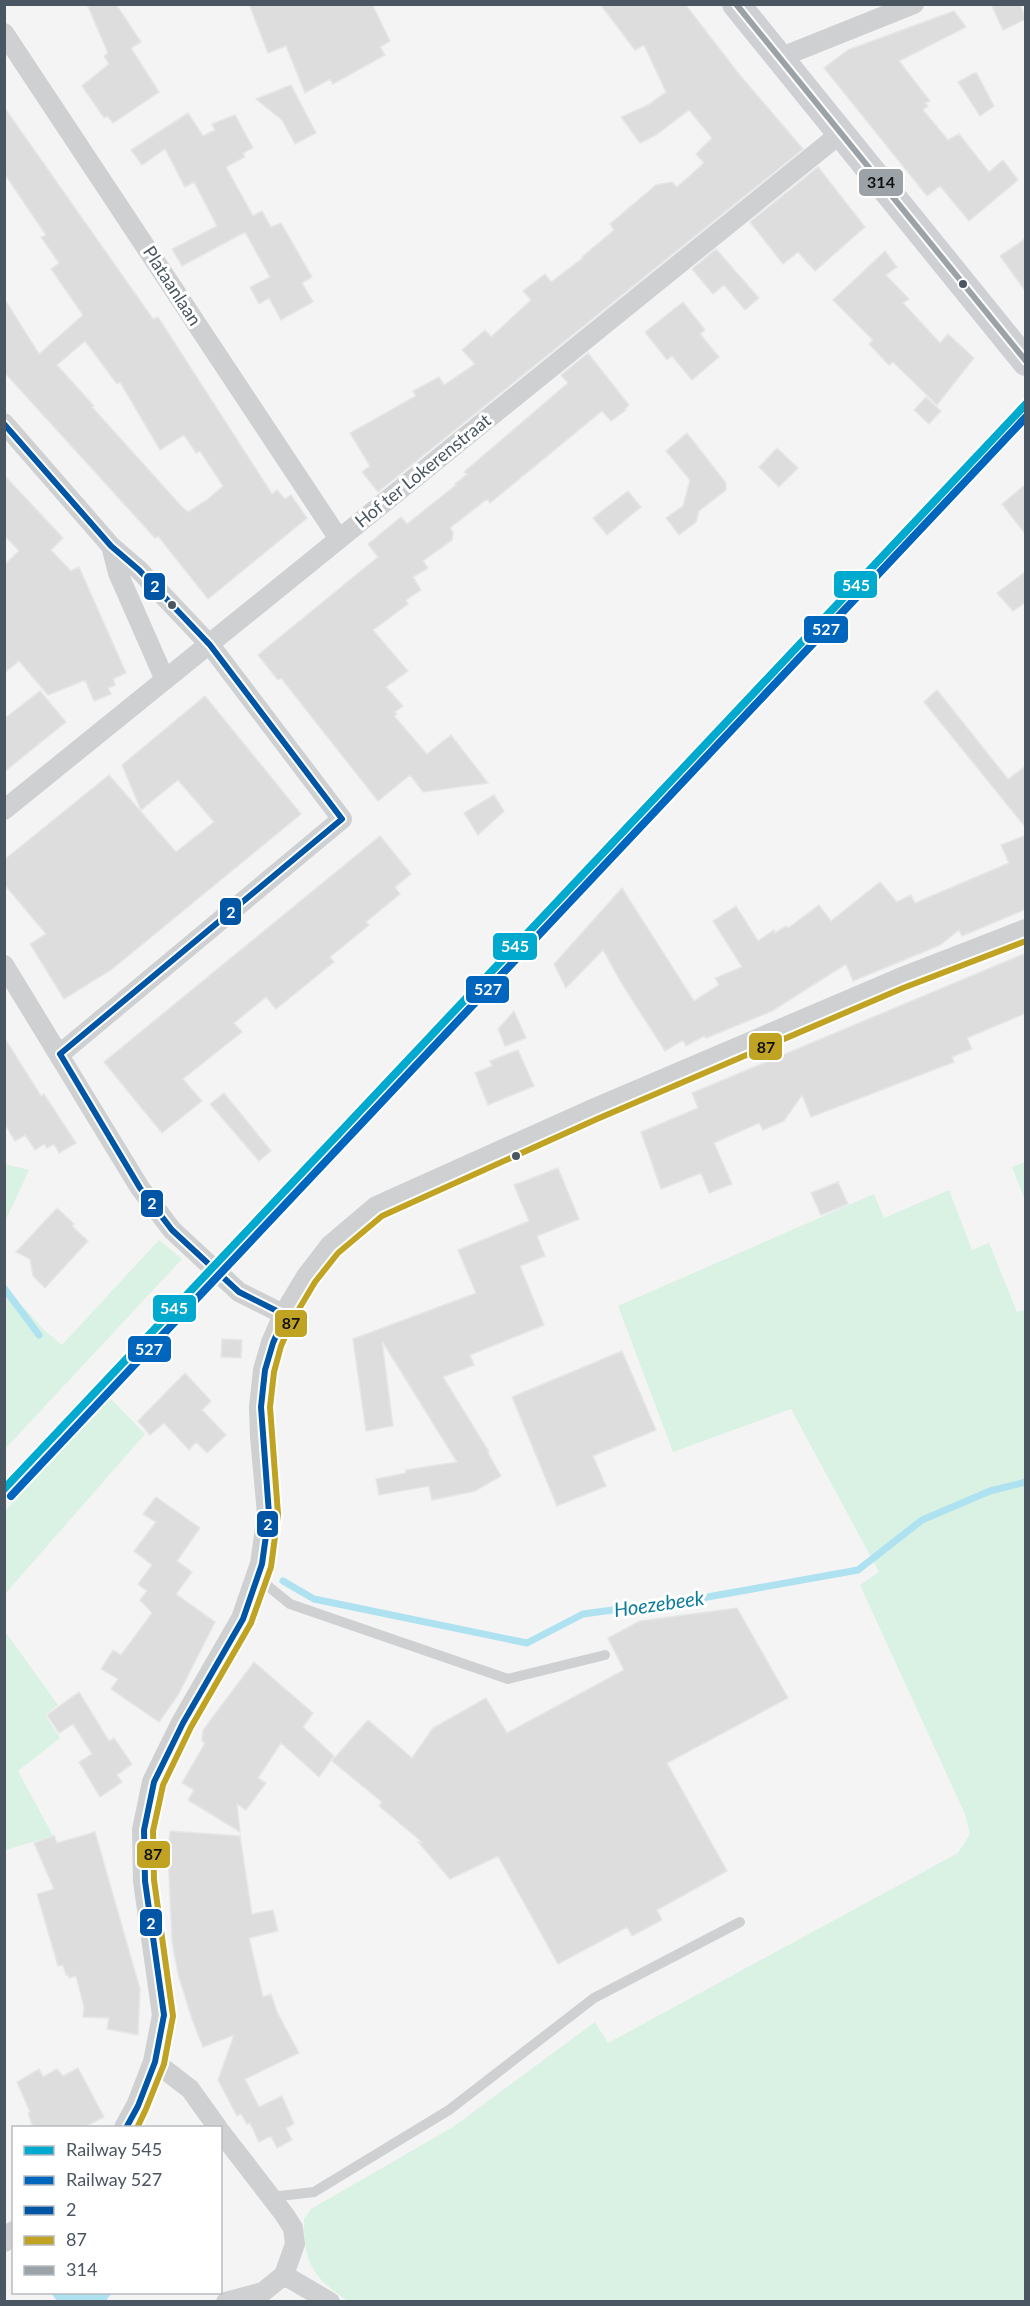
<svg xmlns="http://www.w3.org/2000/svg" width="1030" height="2306" font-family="Lato,sans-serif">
  <rect width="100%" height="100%" fill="#f4f4f4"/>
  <path fill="#d9f2e3" d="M1025,1162H1026L1025,1200L1012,1167Z
    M5,1164L29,1170L5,1222L4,1164Z
    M949,1190L972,1250L989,1243L1017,1312L1025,1310V2301H348C313,2278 303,2262 304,2219L311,2209L453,2127L595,2022L608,2043L958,1853L970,1834L965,1814L860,1585L879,1572L791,1409L673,1452L618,1306L874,1194L884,1218Z
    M159,1240L182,1259L5,1449V1287L44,1330L62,1345Z
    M110,1398L145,1434L5,1594V1511Z
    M4,1630L58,1705L45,1715L60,1738L18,1771L53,1836L5,1850Z"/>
  <path fill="#aee2f0" d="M51,2293H112L105,2302L57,2301Z"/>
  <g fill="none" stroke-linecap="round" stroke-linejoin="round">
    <path stroke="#aee2f0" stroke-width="7" d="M4,1288L39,1335
      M283,1581L314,1599L527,1643L583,1614L702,1598L858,1570L922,1520L990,1491L1026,1482"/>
  </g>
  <path fill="#ddddde" stroke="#e5e6e7" stroke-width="1.5" fill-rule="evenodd" d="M87,4H116L141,42L131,48L159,92L113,123L107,116L104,118L82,86L109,64L104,56L108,53Z
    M249,4H372L390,41L380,47L385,55L333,84L330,79L305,93L286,46L268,53Z
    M600,4H685L739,74L803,149L378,492L362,472L370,466L350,433L416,396L413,391L439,377L444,385L475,364L462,350L485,330L491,337L531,300L523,291L545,274L551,282L583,258L582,257L614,230L610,224L656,185L672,182L677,187L704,163L696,154L712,138L689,110L656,135L640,143L621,117L648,105L666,92L644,45L635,50Z
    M991,4H1020L1026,19L1003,30Z
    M954,11L966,27L899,61L930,101L925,103L928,106L923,110L948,140L959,134L989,172L1003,160L1018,180L969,221L940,186L927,196L824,68L848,50Z
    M976,72L994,106L980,116L958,82Z
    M291,85L316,133L295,144L282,120L256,99Z
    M4,107L153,319L158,317L272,494L277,490L285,499L291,495L307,518L208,599L158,536L155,538L4,372V298L39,354L83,315L51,269L59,263L41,237L46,235L4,173ZM85,341L117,384L120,382L160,450L184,435L196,453L200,451L223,486L207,500L188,512L183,508L92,407L94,406L57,365Z
    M188,113L203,136L215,130L212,124L235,115L253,148L243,153L245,157L226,167L253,216L262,211L271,227L281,223L312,277L302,283L313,302L281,320L269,298L259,304L250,287L270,277L245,232L182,266L172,249L217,226L194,182L185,187L165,149L142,165L131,150Z
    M818,167L865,227L815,271L798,252L783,264L750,222Z
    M1026,238V292L1000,256Z
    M716,249L759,298L745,310L724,285L713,294L692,269Z
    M885,251L897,267L886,275L909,299L903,303L940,343L948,334L974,358L937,405L893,362L889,365L869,344L873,340L833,300Z
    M683,302L705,330L700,334L719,357L692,380L672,356L667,360L645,332Z
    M588,353L629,405L625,409L626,410L611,421L602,411L490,503L487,499L450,528L453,532L452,540L423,561L428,568L413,577L421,590L406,600L408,604L373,630L408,671L386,687L403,706L395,712L397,714L394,716L427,754L451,735L488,783L423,792L410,775L378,801L281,678L278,680L258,655L378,557L368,544L401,517L407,524L456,485L455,484L467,474L464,472L568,383L561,375Z
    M926,397L941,411L929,424L914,410Z
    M687,433L726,483V490L699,511L696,522L679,535L666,518L683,506L690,480L666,451Z
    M777,448L798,468L779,487L759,467Z
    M4,475L63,538L51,550L71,571L79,567L126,673L113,679L115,685L108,688L111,694L94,701L85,680L48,695L19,661L4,673V565L19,551L4,535Z
    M1026,484V535L1002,504Z
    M628,491L641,507L607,535L593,518Z
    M1026,571V602L1013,611L997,593Z
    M937,690L1008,779L1026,766V828L924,702Z
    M40,691L66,722L4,772V719Z
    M205,696L301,814L111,970L64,999L30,944L46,934L4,884V860L109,775L176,852L214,822L178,780L141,810L122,765Z
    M494,795L504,811L478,835L464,813Z
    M1026,835V909L962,936L959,930L940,945L853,981L846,964L772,1011L706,1038L704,1036L686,1046L683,1040L665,1051L622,984L603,950L566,988L554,964L622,888L694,1001L719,985L715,978L742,967L713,921L736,906L758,941L774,930L775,933L786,926L788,928L819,905L831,921L880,882L897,902L911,895L915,903L1009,863L1001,845Z
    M380,836L411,874L395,887L400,894L366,922L369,925L330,957L334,962L276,1009L266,997L234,1023L242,1032L183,1079L202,1101L162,1133L104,1062Z
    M1026,953V1013L967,1038L972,1049L952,1057L954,1062L811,1117L802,1095L784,1121L763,1130L759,1123L714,1143L732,1184L709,1193L701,1173L661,1189L641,1132L698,1108L692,1093Z
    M514,1011L526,1038L505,1046L498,1029Z
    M4,1037L41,1096L44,1094L76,1143L59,1153L54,1144L47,1148L44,1144L35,1150L25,1135L15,1141L4,1123Z
    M518,1050L534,1086L488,1105L475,1073L492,1066L490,1061Z
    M224,1093L271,1151L259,1161L210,1104Z
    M558,1168L579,1219L537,1236L545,1256L520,1266L544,1325L470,1355L474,1365L443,1377L489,1452L488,1453L501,1476L475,1491L432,1500L429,1486L379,1495L376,1479L406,1473V1470L457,1462L382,1341L393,1426L366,1431L353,1339L476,1293L458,1250L529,1221L514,1185Z
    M838,1182L848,1204L821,1215L811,1193Z
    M57,1208L74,1224L72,1226L88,1241L45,1288L33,1276L30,1259L16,1252Z
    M222,1339L242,1340L241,1358L221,1357Z
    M622,1351L656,1430L593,1456L606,1486L557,1506L512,1397Z
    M185,1373L211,1401L202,1410L226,1435L207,1453L196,1442L189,1450L164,1423L150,1435L138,1421Z
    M156,1497L200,1528L177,1561L192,1572L176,1594L215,1622L178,1695L159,1722L111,1689L118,1679L101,1669L113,1650L121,1655L152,1613L140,1600L147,1591L138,1584L152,1565L134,1551L156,1522L143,1514Z
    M737,1608L788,1698L667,1763L727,1871L657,1910L662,1920L632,1936L627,1927L558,1964L498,1856L450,1879L418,1842H422L379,1806L382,1802L332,1761L368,1720L412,1758L433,1728L486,1698L507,1733L624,1670L608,1638L640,1621Z
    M254,1662L313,1713L303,1727L334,1756L319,1777L281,1743L258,1778L266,1783L246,1810L237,1804L240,1832L188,1800L194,1790L182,1783L205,1743L202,1741L203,1730Z
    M79,1692L109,1741L114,1738L132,1764L117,1775L122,1782L100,1797L79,1762L92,1754L73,1724L59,1733L47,1715Z
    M170,1831L240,1836L252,1914L273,1910L278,1931L249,1938L263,1997L271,1994L277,2012L299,2053L245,2079L259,2107L282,2096L294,2124L286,2128L292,2140L277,2148L271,2136L259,2142L250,2123L247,2124L241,2114L237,2116L218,2080L234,2035L203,2047L192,2019L178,1974L172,1941L168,1852Z
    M95,1832L140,1989L138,2035L107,2029L109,2018L83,2017L84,2007L76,1976L69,1978L68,1974L66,1975L63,1965L58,1966L37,1894L54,1889L34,1843L54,1836L57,1843Z
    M78,2068L104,2117L85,2127H33L28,2113L30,2112L17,2082L39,2069L43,2077L57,2069L63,2076Z"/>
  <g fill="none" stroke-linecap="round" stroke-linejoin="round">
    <path stroke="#ced0d2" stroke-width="10" d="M258,1578L290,1604L508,1679L605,1655
      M271,2197L314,2192L449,2110L594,1998L740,1922"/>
    <path stroke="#ced0d2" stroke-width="20" d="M4,33L339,539
      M779,58L914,4
      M4,423L111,546L139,570L210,645L342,819L60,1054
      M111,546L118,573L165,680
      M4,810L841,133
      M4,965L140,1188L172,1230L239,1292L285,1315
      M155,2062L190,2089L218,2128
      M220,2131L284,2214L293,2228L295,2244L284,2275L263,2292L226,2302
      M284,2275L330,2302"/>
    <path stroke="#ced0d2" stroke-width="24" d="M126,2128L138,2106L155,2062L164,2015L145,1881L144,1830L154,1782L183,1723L243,1619L262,1564L269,1514L262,1437L261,1407L265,1370L273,1343L285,1315L308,1277L331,1247L377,1208L593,1111L900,980L1026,931
      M4,2240L14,2233"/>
    <path stroke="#ced0d4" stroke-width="28" d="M736,4L1026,362"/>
    <g stroke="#fff" stroke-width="10">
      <path id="bus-1" d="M4,424L111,546L139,570L210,645L342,819L60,1054
        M60,1054L140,1188L172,1230L239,1292L285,1315
        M126,2128L138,2106L155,2062L164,2015L145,1881L144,1830L154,1782L183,1723L243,1619L262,1564L269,1514L261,1407L265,1370L273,1343L285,1315"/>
    </g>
    <g stroke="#fff" stroke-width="10">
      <path id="bus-2" d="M137,2128L146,2109L164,2064L173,2016L154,1880L153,1831L163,1785L191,1727L251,1623L271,1567L278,1514L270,1407L274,1372L281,1346L293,1319L315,1282L338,1253L382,1216L597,1119L903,988L1026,941"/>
    </g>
    <g stroke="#fff" stroke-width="10">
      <path id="bus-3" d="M736,4L1026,361"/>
    </g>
    <use href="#bus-1" stroke="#0056a4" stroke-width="6"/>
    <use href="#bus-2" stroke="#c0a322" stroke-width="6"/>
    <use href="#bus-3" stroke="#9ba2a8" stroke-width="6"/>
    <g stroke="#fff" stroke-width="12">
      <path id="rail-1" d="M4,1489L1026,404"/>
    </g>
    <g stroke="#fff" stroke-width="12">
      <path id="rail-2" d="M11,1496L1026,417"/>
    </g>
    <use href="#rail-1" stroke="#00a9ce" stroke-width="8"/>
    <use href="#rail-2" stroke="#0065bd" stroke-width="8"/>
  </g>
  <g fill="#4a5661" stroke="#fff" stroke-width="2">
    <circle cx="963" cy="284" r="5"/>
    <circle cx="172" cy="605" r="5"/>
    <circle cx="516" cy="1156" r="5"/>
  </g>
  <g text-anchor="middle" stroke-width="6" stroke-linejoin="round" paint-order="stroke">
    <g font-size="18" fill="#4a5661" stroke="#fff">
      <text transform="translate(172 286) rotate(57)" y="6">Plataanlaan</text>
      <text transform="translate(423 471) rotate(-39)" y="6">Hof ter Lokerenstraat</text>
    </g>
    <g font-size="20" font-style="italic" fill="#0c7c9b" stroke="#fff">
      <text transform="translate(659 1604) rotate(-8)" y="7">Hoezebeek</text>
    </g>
  </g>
  <g stroke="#fff" stroke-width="2">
    <rect x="858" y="168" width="46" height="29" rx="6" fill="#9ba2a8"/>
    <rect x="833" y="570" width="45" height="29" rx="6" fill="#00a9ce"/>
    <rect x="143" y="572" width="23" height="29" rx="6" fill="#0056a4"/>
    <rect x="803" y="615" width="46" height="29" rx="6" fill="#0065bd"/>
    <rect x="219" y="897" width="23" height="29" rx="6" fill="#0056a4"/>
    <rect x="492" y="932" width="46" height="29" rx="6" fill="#00a9ce"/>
    <rect x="465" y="975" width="45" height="29" rx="6" fill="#0065bd"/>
    <rect x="748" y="1032" width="35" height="29" rx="6" fill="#c0a322"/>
    <rect x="140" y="1189" width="24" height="29" rx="6" fill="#0056a4"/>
    <rect x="152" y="1294" width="45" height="29" rx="6" fill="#00a9ce"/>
    <rect x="274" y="1309" width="34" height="29" rx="6" fill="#c0a322"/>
    <rect x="127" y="1335" width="45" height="28" rx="6" fill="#0065bd"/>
    <rect x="256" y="1510" width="23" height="28" rx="6" fill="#0056a4"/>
    <rect x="136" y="1840" width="35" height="29" rx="6" fill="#c0a322"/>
    <rect x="139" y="1908" width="24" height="29" rx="6" fill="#0056a4"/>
  </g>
  <g font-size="16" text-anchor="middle" font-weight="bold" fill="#fff">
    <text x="856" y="591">545</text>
    <text x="155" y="592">2</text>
    <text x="826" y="635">527</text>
    <text x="231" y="918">2</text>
    <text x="515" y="952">545</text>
    <text x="488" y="995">527</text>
    <text x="152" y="1209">2</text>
    <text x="174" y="1314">545</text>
    <text x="149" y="1355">527</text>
    <text x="268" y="1530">2</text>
    <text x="151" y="1929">2</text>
  </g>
  <g font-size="16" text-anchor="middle" font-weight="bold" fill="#111">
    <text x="881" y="188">314</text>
    <text x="766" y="1053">87</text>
    <text x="291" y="1329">87</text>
    <text x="153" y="1860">87</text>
  </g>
  <rect width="1030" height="2306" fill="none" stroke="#4a5661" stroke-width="12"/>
  <rect x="12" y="2126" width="210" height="168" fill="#ffffff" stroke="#b7bbc0" stroke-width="1.5"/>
  <rect x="24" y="2146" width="30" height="9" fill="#00a9ce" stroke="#b7bbc0" stroke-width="1.5"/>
  <text x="66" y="2156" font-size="18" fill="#4a5661">Railway 545</text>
  <rect x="24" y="2176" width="30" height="9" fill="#0065bd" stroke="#b7bbc0" stroke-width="1.5"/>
  <text x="66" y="2186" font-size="18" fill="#4a5661">Railway 527</text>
  <rect x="24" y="2206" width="30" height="9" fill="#0056a4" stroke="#b7bbc0" stroke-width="1.5"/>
  <text x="66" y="2216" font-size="18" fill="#4a5661">2</text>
  <rect x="24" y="2236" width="30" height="9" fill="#c0a322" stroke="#b7bbc0" stroke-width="1.5"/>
  <text x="66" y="2246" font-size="18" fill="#4a5661">87</text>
  <rect x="24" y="2266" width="30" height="9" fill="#9ba2a8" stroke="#b7bbc0" stroke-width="1.5"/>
  <text x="66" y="2276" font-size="18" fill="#4a5661">314</text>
</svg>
